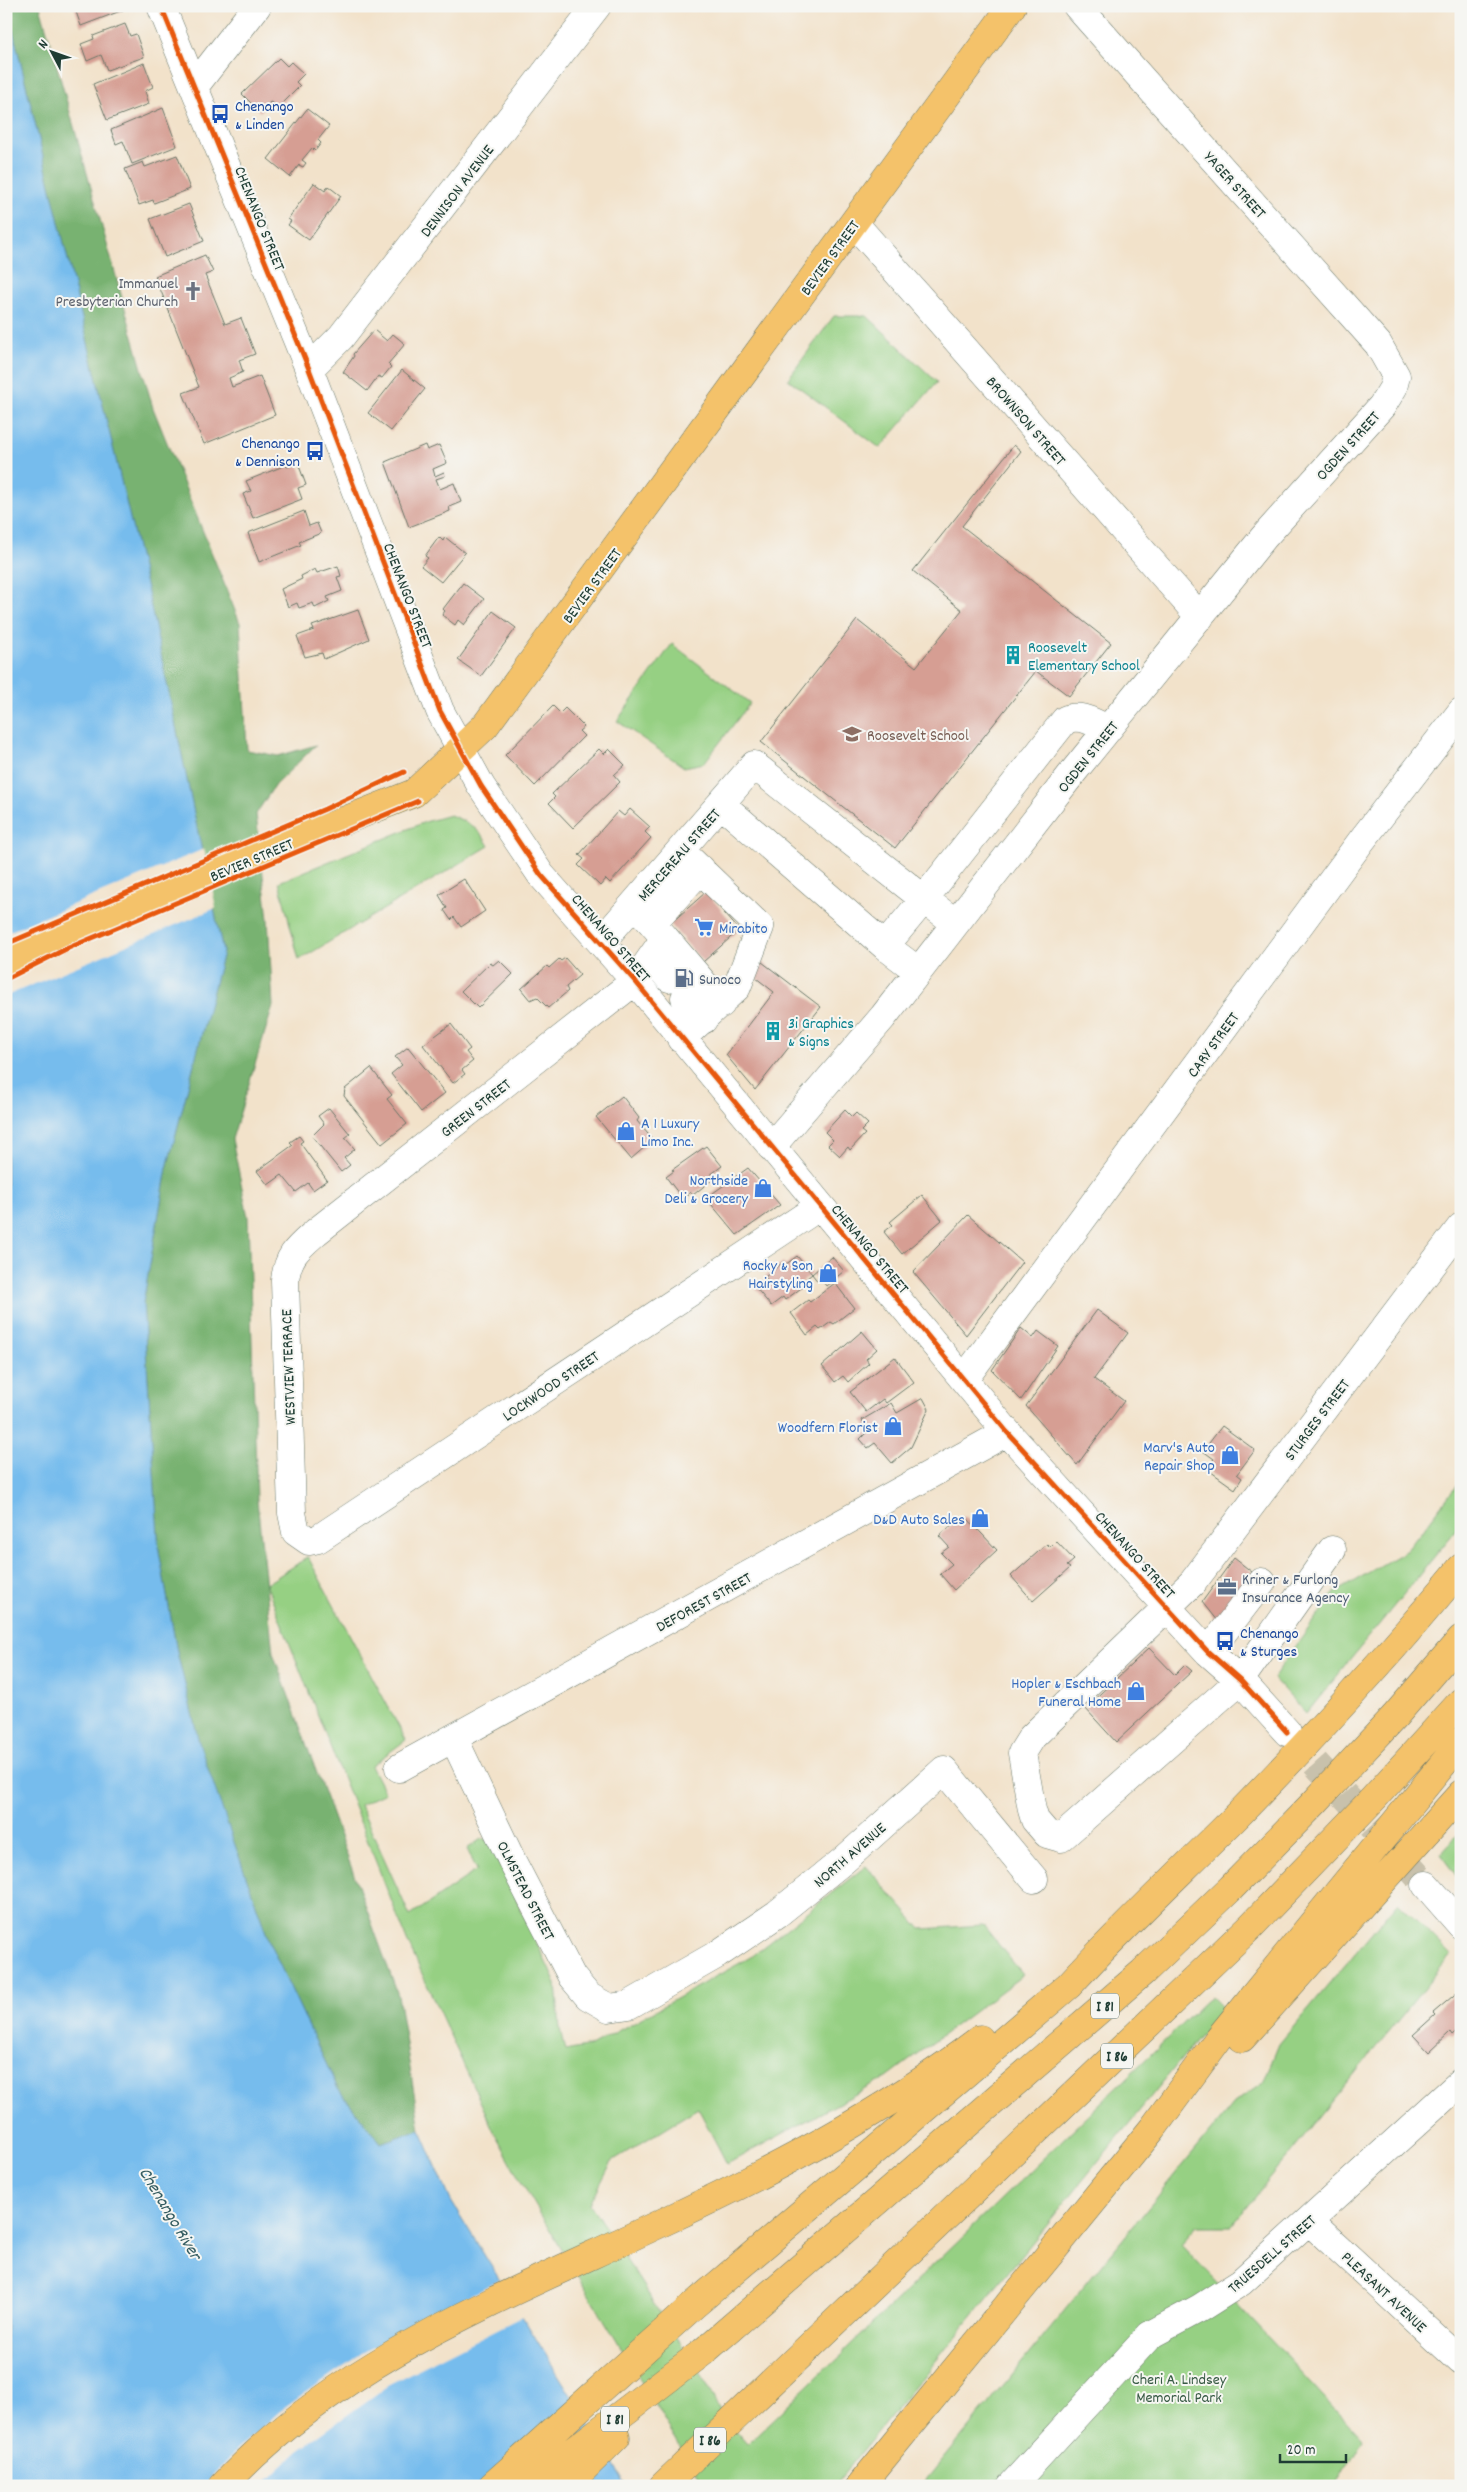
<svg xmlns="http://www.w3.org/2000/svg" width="1467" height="2492" font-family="Dekko,sans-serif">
  <rect width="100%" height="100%" fill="#f6f6f2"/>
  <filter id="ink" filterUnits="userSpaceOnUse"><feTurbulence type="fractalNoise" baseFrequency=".02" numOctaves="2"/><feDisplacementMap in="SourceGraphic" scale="10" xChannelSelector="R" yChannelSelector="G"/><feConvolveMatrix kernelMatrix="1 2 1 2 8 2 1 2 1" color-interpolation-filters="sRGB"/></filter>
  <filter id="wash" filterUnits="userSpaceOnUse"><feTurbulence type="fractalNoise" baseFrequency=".0096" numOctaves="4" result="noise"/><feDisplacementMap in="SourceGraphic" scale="20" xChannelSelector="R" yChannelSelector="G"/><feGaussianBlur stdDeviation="1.12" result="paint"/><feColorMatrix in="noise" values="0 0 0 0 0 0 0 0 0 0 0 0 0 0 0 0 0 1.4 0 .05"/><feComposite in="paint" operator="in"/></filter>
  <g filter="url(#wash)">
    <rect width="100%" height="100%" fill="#f2e2ca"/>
    <path fill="#96d083" stroke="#5a865c" d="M834,316H867L937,382L880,448L788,379Z
      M672,644L750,703L704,763L684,767L617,721Z
      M450,815C468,822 479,828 489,846L299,960L279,882L425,822Z
      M1461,1480V1524L1306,1714L1273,1678L1334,1593L1407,1550Z
      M308,1557L406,1740L371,1766L385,1793L360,1805L410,1916L477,1870L467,1849L481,1839L489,1841L556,1984L560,2029L565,2051L591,2046L749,1958L866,1866L921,1929L983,1925L1023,1975L887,2077L727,2164L698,2108L612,2161L590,2204L708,2386L720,2412L748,2444L1211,1996L1223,2008L834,2486H704L523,2185L497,2138L408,1943L266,1584Z
      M1461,1831V1882L1440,1854Z
      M1398,1902L1451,1955L1231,2226H1197L1181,2244L1363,2439L1336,2486H921L1234,2103L1263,2083L1279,2044Z"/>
    <path fill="#78b271" stroke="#4c7852" d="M7,6H40L153,408L240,623L247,750L278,756L316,745L275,785L256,814L268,919L273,1006L232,1139L248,1217L257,1500L273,1653L398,1995L420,2129L381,2143L338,2089L270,1944L200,1747L177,1652L159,1551L143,1303L167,1168L223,952L148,593Z"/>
    <path fill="#76bced" stroke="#4a7c90" d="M7,6L148,593L223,952L167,1168L143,1303L159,1551L177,1652L200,1746L270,1944L338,2089L381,2143L420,2129L451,2201L627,2486H14L6,2474Z"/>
    <path fill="#f2e2ca" d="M204,849L216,908L6,996V933Z
      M502,2278L525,2315L393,2382L299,2450L261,2486H204L229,2458L279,2412L362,2353Z"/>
    <g id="blocks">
      <path fill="#d69e93" d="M74,6H122L123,10L81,26Z
        M125,24L130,36L136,34L144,57L107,70L101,55L87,61L81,44L94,39L93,36Z
        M279,58L287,66L291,62L304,74L296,82L300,86L279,107L270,102L260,112L242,94Z
        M144,63L153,87L145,91L149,104L107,120L93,84Z
        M163,108L177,146L132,164L123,141L116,144L111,130Z
        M307,109L329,126L318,140L321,143L315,151L312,148L302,160L306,163L303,167L299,165L290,177L268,159Z
        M177,155L190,189L154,203L153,200L139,205L125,169L143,162L145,167Z
        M314,183L325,191L328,186L341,196L309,240L288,225L291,221L288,219Z
        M189,204L204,241L165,257L150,219Z
        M205,255L213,272L205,275L225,324L241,318L255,354L239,360L243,372L229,378L232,387L260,376L275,415L204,444L183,393L199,387L155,276Z
        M374,330L387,341L393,334L405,344L388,364L391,367L382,378L378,376L367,391L343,372L354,356L353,354Z
        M402,370L425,389L391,431L368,413Z
        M425,445L427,450L439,445L447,463L433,469L435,476L444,472L445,476L436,479L440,489L454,483L461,502L449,507L450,511L409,527L385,462Z
        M1014,445L1021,451L962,526L1111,643L1069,696L1036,671L895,848L761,742L857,620L916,667L962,610L913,571Z
        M298,463L306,485L298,488L302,499L253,518L243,494L251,491L246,481L286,465L287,467Z
        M304,511L309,526L317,523L321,533L299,542L301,545L259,562L248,533Z
        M439,537L443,541L445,537L465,553L441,582L421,566L428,558L425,556Z
        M338,566L341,576L337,577L342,591L327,597L329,601L315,608L313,603L299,608L297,603L288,607L281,589L302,579L301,576L315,569L317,573Z
        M463,583L484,599L464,625L458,620L455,625L442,615L445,611L443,609Z
        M358,610L369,639L324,659L322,653L305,657L297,636L314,630L312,626Z
        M493,611L516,628L481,676L458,660Z
        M553,706L560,713L565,708L584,727L579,731L584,736L535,786L505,755Z
        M599,749L604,754L609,749L625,765L614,775L620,782L573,828L549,803L555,797L552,794Z
        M630,809L650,827L645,832L651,838L610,883L606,879L600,886L578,865L584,859L579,855L618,811L624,816Z
        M464,879L485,911L461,927L454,917L451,920L444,910L447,908L439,895Z
        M706,892L739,930L703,962L670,924Z
        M565,958L580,975L566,987L568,991L548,1008L537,997L530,1000L521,989L547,966L549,968L559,959L561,961Z
        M499,960L513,974L478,1008L461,991L490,963L493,965Z
        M762,962L821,1007L755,1090L726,1055L774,992L751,974Z
        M451,1024L470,1049L466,1052L473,1061L462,1070L465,1074L453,1083L423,1045Z
        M408,1047L445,1093L421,1112L391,1074L402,1065L395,1057Z
        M371,1068L392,1095L387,1099L407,1124L382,1144L344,1096L345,1089Z
        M622,1096L639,1118L637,1121L653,1140L631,1159L596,1117Z
        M329,1108L350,1134L345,1138L355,1149L344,1158L350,1165L341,1172L312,1136L324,1124L318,1116Z
        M845,1110L852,1117L856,1113L868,1124L861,1131L865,1134L850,1150L848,1147L840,1156L828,1145L833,1140L825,1132Z
        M299,1136L303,1141L300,1143L327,1180L313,1190L308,1183L296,1192L282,1175L268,1185L257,1171L293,1145L290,1142Z
        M706,1146L722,1166L710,1175L713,1179L693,1195L691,1192L682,1198L666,1177L674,1171L672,1170Z
        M748,1168L780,1205L737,1235L706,1198Z
        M922,1195L942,1220L902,1254L884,1232L893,1225L890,1222Z
        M968,1215L1022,1262L966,1335L913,1272Z
        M797,1256L812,1274L801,1283L804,1286L785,1300L783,1297L771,1306L756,1288L767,1279L765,1277L783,1262L785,1265Z
        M832,1257L844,1271L826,1286L821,1279L818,1282L812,1274Z
        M835,1283L854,1308L834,1324L831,1322L820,1330L817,1327L807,1335L791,1313L808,1300L810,1302Z
        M1097,1310L1128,1333L1094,1379L1124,1401L1077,1465L1026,1406Z
        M1021,1328L1033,1338L1038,1331L1058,1346L1021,1400L992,1370Z
        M862,1331L877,1349L866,1359L869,1363L848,1382L843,1376L835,1382L822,1366Z
        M895,1357L914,1382L886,1403L883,1399L866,1412L850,1392Z
        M923,1398L929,1409L911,1447L892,1463L875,1443L868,1448L860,1439L868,1431L862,1420L891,1403L897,1413Z
        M1222,1426L1255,1450L1237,1474L1242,1478L1235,1489L1207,1469L1214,1459L1203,1451Z
        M961,1517H966L997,1550L954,1590L940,1574L952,1564L941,1553L949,1547L939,1536Z
        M1056,1541L1074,1560L1067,1566L1070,1568L1033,1601L1011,1576L1047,1544L1050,1547Z
        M1234,1558L1252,1572L1217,1621L1202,1602Z
        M1149,1648L1175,1675L1185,1665L1192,1671L1116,1742L1085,1708Z
        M1459,1991L1461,2027L1452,2035L1450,2032L1429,2052L1413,2035L1435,2015L1433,2013Z"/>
    </g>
  </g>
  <g filter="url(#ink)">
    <use href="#blocks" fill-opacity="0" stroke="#697768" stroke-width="1"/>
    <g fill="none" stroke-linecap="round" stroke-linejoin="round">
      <path stroke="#c8c1ac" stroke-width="28" stroke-dasharray="28 14" stroke-linecap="butt" d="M1287,1732L1426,1885"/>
      <g stroke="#697768" stroke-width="29">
        <path id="minor" d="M161,6L309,369L440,711L481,786L541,875L635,981L1007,1432L1208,1652L1240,1680L1287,1732
          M194,87L257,6
          M854,223L1200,617
          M309,369L341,337L597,6
          M721,804L885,946
          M640,910L652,923L701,869
          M652,923L665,938L635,981L316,1232C298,1248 288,1255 285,1280L292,1513L296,1532L309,1541L318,1539L820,1206
          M665,938L721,1004
          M601,942L754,765L924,899L1065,720C1080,713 1094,723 1108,729
          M652,957L669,978
          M918,971L885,946L924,899L956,923
          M685,998L703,1020
          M681,1039L737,987L760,927L681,851
          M771,1147L883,1017L1074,771L1264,537L1382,406L1393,388L1396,376L1378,344L1077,6
          M965,1378L1362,840L1461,712
          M1332,1550L1240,1680L1061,1838L1047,1834L1035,1820L1032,1810L1022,1753L1032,1737L1193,1582L1461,1227
          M1208,1652L1262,1582
          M454,1739L514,1865L572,1977L588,1996L609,2008L629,2005L718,1954L777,1914L844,1860L944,1770L1034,1879
          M399,1768L1007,1432
          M1426,1885L1461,1925
          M1309,2221L1461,2361
          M1011,2486L1150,2335L1200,2308L1241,2282L1461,2082"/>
      </g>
      <g stroke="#697768" stroke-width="29">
        <path id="major" d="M6,962L278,847L414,793L485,726L1012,6"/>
      </g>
      <g stroke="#697768" stroke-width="29">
        <path id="highway" d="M1242,2038L1461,1794
          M223,2486C341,2359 504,2297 657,2225C769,2173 882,2114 980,2039
          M492,2486L694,2305L1069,1985C1123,1926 1181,1872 1237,1816C1315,1736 1390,1654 1461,1568
          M527,2486L703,2352L1143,1972L1231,1888L1315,1802L1395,1716L1461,1639
          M566,2486L616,2437
          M663,2486L1251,1926L1374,1798L1461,1702
          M860,2486L1153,2128L1219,2038L1461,1742"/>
      </g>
      <use href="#minor" stroke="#fff" stroke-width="28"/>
      <use href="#major" stroke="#f4c26a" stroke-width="28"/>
      <use href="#highway" stroke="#f4c26a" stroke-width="28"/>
      <g stroke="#f6f6f2" stroke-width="8">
        <path id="cycleway" d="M161,6L309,369L440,711L481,786L541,875L635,981L1007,1432L1208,1652L1240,1680L1287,1732
          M6,944L325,809L404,772
          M6,979L66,949L418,801"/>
      </g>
      <use href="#cycleway" stroke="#e8590c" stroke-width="5"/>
    </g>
  </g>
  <defs>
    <g id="bus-bare" transform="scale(1.5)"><path d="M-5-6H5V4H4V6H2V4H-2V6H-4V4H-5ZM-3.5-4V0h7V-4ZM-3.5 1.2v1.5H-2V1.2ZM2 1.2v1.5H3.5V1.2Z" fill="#1a4fb4" stroke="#f6f6f2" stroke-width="2.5" paint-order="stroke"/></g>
    <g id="church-bare" transform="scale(1.5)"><path d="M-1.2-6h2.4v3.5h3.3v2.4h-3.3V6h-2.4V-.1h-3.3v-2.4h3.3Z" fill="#6b7280" stroke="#f6f6f2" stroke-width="2.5" paint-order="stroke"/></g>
    <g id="building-bare" transform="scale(1.5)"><path d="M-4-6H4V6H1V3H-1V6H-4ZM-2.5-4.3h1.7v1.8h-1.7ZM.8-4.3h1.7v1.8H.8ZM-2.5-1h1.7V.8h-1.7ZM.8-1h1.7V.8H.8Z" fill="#0f9aa8" stroke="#f6f6f2" stroke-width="2.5" paint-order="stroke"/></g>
    <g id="school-bare" transform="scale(1.5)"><path d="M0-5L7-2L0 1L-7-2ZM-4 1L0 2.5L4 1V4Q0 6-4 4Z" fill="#8d6e63" stroke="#f6f6f2" stroke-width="2.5" paint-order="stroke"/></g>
    <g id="supermarket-bare" transform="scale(1.5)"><path d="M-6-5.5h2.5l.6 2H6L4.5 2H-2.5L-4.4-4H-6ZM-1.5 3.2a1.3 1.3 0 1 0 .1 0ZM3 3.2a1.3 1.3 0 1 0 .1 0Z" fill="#3f7fe0" stroke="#f6f6f2" stroke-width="2.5" paint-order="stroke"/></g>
    <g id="fuel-bare" transform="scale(1.5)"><path d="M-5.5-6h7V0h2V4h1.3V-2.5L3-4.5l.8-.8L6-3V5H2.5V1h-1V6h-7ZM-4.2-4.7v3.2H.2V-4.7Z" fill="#5c6f8a" stroke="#f6f6f2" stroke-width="2.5" paint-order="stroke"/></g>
    <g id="shop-bare" transform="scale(1.5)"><path d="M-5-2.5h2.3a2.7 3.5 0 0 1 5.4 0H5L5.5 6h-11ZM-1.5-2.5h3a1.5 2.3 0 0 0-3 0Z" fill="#3f7fe0" stroke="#f6f6f2" stroke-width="2.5" paint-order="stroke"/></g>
    <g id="office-bare" transform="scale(1.5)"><path d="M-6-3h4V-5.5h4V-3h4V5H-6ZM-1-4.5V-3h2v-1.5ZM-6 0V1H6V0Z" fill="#5c6f8a" stroke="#f6f6f2" stroke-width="2.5" paint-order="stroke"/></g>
  </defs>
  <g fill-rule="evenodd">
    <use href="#bus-bare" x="220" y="114"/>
    <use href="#church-bare" x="193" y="291"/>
    <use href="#bus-bare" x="315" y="451"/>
    <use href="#building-bare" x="1013" y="655"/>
    <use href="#school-bare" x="852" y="734"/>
    <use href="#supermarket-bare" x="704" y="927"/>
    <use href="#fuel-bare" x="684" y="978"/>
    <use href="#building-bare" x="773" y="1031"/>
    <use href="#shop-bare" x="626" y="1131"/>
    <use href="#shop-bare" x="763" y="1188"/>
    <use href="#shop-bare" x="828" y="1273"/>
    <use href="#shop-bare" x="893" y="1426"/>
    <use href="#shop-bare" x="1230" y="1455"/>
    <use href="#shop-bare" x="980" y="1518"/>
    <use href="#office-bare" x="1227" y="1587"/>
    <use href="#bus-bare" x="1225" y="1641"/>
    <use href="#shop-bare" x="1136" y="1691"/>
  </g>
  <g text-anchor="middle" stroke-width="4" stroke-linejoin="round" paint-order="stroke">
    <g fill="#f6f6f2" stroke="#60746d" stroke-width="1">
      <rect x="1091" y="1993.5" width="28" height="25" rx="4"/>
      <rect x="1101" y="2043.5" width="32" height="25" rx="4"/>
      <rect x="601" y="2406.5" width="28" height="25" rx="4"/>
      <rect x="694" y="2427.5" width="32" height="25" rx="4"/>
    </g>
    <g font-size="15" font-weight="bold" fill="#1f3d34">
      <text x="1105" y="2011">I 81</text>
      <text x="1117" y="2061">I 86</text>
      <text x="615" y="2424">I 81</text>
      <text x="710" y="2445">I 86</text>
    </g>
    <g font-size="16" fill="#164399" stroke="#f6f6f2" text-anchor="start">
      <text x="235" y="111">Chenango<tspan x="235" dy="18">&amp; Linden</tspan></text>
      <text x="300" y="448" text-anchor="end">Chenango<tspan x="300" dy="18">&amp; Dennison</tspan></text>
      <text x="1240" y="1638">Chenango<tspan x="1240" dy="18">&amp; Sturges</tspan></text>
    </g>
    <g font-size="16" fill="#1f3d34" stroke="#f6f6f2">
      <text transform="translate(1236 184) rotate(48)" y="6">YAGER STREET</text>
      <text transform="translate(456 190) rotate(-53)" y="6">DENNISON AVENUE</text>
      <text transform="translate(261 218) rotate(68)" y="6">CHENANGO STREET</text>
      <text transform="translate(829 257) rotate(-54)" y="6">BEVIER STREET</text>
      <text transform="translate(1027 420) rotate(49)" y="6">BROWNSON STREET</text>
      <text transform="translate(1347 445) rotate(-48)" y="6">OGDEN STREET</text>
      <text transform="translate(591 585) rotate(-54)" y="6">BEVIER STREET</text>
      <text transform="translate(409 595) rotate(69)" y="6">CHENANGO STREET</text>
      <text transform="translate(1087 756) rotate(-51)" y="6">OGDEN STREET</text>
      <text transform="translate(678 854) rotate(-49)" y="6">MERCEREAU STREET</text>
      <text transform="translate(251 859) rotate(-23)" y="6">BEVIER STREET</text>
      <text transform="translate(612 937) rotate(49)" y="6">CHENANGO STREET</text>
      <text transform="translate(1212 1044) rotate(-54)" y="6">CARY STREET</text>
      <text transform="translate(475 1107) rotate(-38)" y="6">GREEN STREET</text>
      <text transform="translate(871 1248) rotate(50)" y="6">CHENANGO STREET</text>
      <text transform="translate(287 1367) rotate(-92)" y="6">WESTVIEW TERRACE</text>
      <text transform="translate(550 1385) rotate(-34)" y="6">LOCKWOOD STREET</text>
      <text transform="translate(1316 1419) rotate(-53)" y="6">STURGES STREET</text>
      <text transform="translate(1136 1554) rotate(48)" y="6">CHENANGO STREET</text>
      <text transform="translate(703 1601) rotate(-29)" y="6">DEFOREST STREET</text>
      <text transform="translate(849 1854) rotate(-41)" y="6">NORTH AVENUE</text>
      <text transform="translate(527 1890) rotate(63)" y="6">OLMSTEAD STREET</text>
      <text transform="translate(1271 2253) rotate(-41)" y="6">TRUESDELL STREET</text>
      <text transform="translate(1385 2291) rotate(43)" y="6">PLEASANT AVENUE</text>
    </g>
    <g font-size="16" fill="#5b616d" stroke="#f6f6f2" text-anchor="end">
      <text x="178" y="288">Immanuel<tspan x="178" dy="18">Presbyterian Church</tspan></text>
    </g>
    <g font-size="16" fill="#0d838f" stroke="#f6f6f2" text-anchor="start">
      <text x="1028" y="652">Roosevelt<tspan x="1028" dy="18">Elementary School</tspan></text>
      <text x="788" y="1028">3i Graphics<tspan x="788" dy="18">&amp; Signs</tspan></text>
    </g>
    <g font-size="16" fill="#785e54" stroke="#f6f6f2" text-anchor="start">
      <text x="867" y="740">Roosevelt School</text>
    </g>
    <g font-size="16" fill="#366cbe" stroke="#f6f6f2" text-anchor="end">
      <text x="719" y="933" text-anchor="start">Mirabito</text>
      <text x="641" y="1128" text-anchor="start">A 1 Luxury<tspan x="641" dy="18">Limo Inc.</tspan></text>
      <text x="748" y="1185">Northside<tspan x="748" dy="18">Deli &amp; Grocery</tspan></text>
      <text x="813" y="1270">Rocky &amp; Son<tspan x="813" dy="18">Hairstyling</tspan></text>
      <text x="878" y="1432">Woodfern Florist</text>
      <text x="1215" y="1452">Marv's Auto<tspan x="1215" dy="18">Repair Shop</tspan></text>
      <text x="965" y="1524">D&amp;D Auto Sales</text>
      <text x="1121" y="1688">Hopler &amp; Eschbach<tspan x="1121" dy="18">Funeral Home</tspan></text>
    </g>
    <g font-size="16" fill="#4e5e75" stroke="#f6f6f2" text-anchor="start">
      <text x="699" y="984">Sunoco</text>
      <text x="1242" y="1584">Kriner &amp; Furlong<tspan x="1242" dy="18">Insurance Agency</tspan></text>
    </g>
    <g font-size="16" fill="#375a44" stroke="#f6f6f2">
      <text x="1179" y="2384">Cheri A. Lindsey<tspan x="1179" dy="18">Memorial Park</tspan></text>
    </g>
    <g font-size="18" font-style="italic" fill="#355d62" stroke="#f6f6f2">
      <text transform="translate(171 2213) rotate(59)" y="6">Chenango River</text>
    </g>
  </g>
  <rect width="1467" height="2492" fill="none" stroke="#f6f6f2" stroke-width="25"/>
  <g transform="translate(52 52) rotate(311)" stroke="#f6f6f2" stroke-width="4" paint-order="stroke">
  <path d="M0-4L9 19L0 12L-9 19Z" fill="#1f3d34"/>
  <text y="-8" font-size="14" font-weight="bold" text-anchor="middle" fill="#1f3d34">N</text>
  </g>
  <path d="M1280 2454v8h66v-8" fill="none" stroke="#1f3d34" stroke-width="2.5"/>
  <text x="1287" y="2454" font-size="15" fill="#1f3d34" stroke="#f6f6f2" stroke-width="4" paint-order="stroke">20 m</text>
</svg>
